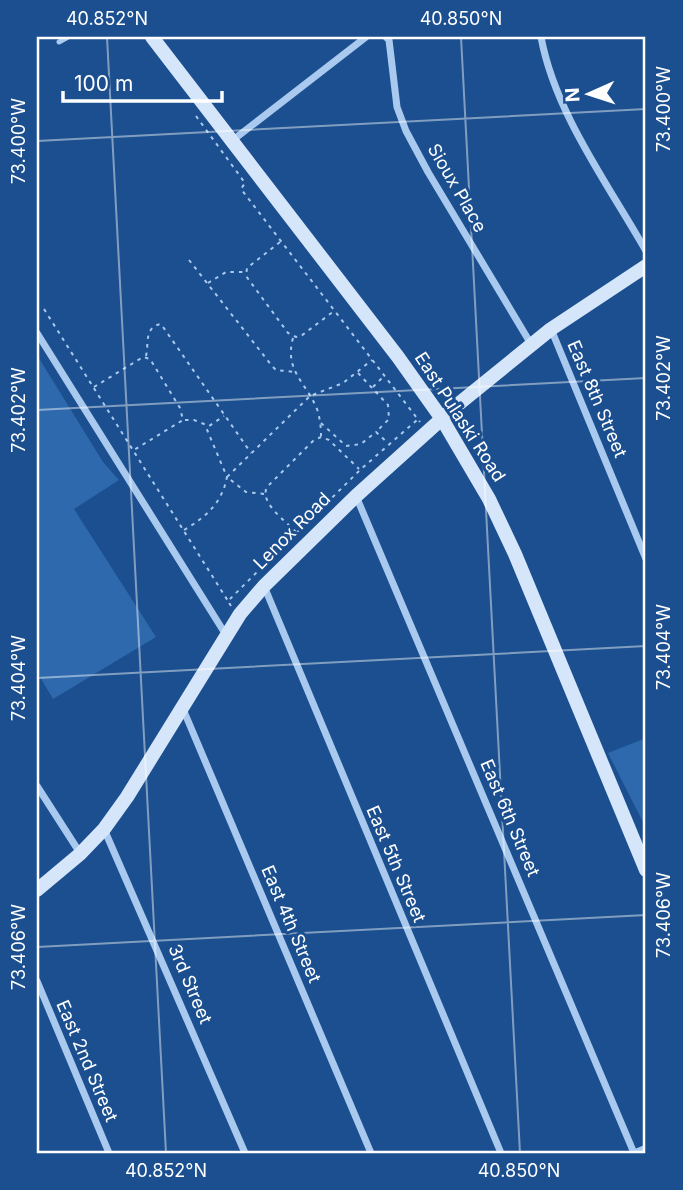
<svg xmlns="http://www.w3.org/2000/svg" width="683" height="1190" font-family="Inter,sans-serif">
  <rect width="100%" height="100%" fill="#1b4f8f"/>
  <path fill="#2e69ad" d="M37,355L103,462L119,480L74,509L156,637L53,699L37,672Z
    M646,738V828L608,753Z"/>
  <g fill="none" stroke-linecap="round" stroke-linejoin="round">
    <path stroke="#a9c9ee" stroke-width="2" stroke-dasharray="3.5 5" stroke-linecap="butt" d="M196,116L245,183L241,189L420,422
      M280,242L247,268L246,276L288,333L296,337L301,336L334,311
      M189,260L272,366L276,370L295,372
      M208,283L226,272H245
      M44,309L228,601
      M293,338C284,371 306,382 317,409C320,418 321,427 321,436
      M146,356C149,343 144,327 161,324L251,453
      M358,373L388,405L389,419L377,431
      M94,387L143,357L150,359L180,408L183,420L134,450
      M373,387L384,376
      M185,420H194L209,426L224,416
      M321,423L346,446L361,444L376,432L388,443
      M264,494L246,492L227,477L310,396L343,383L372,360
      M184,530C206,517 222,503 227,477L205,425
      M296,532C286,521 259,503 267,487L313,441L321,437L329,440L359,469
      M231,606L228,601L246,583L360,470L417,420"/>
    <path stroke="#a9c9ee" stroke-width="5" d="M59,42L68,37
      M634,1152L646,1147"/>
    <path stroke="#a9c9ee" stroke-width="7" d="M386,37L389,40L397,107L406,131L428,172L531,344
      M541,37C555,113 608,184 646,251
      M233,140L366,37
      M551,329L646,559
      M37,333L226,635
      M356,496L634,1153
      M264,586L501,1153
      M183,709L371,1153
      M37,786L80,853
      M104,829L245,1153
      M37,981L109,1153"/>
    <path stroke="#d6e6fa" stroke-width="14" d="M152,37L398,357L442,419L489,499L515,554L646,870
      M37,890L80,854L104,829L127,797L240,614L264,586L356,496L456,406L551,329L646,266"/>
  </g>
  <path fill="none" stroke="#fff" stroke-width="2" stroke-opacity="0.45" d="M107,37L166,1153M461,37L520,1153M37,141L646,109M37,410L646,378M37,678L646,646M37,947L646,915"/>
  <g text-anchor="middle" stroke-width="6" stroke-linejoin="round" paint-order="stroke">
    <g font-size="18" fill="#fff" stroke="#1b4f8f">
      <text transform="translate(457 188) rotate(60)" y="6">Sioux Place</text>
      <text transform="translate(597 399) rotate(67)" y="6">East 8th Street</text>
      <text transform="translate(460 417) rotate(57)" y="6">East Pulaski Road</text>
      <text transform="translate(292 531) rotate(-45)" y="6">Lenox Road</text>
      <text transform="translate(510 818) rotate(67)" y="6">East 6th Street</text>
      <text transform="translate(396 864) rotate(67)" y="6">East 5th Street</text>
      <text transform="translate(291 924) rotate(67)" y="6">East 4th Street</text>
      <text transform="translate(190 984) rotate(67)" y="6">3rd Street</text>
      <text transform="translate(87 1061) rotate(67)" y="6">East 2nd Street</text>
    </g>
  </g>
  <rect width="683" height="1190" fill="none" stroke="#1b4f8f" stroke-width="77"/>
  <g transform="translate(589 94) rotate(267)" stroke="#1b4f8f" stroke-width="5" paint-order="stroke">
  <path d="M0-5L12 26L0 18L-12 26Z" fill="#ffffff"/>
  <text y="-10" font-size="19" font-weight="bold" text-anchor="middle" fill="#ffffff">N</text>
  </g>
  <path d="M63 91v10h159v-10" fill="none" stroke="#ffffff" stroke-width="3.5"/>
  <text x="74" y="91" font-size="21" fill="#ffffff" stroke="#1b4f8f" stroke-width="5" paint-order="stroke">100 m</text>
  <rect x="38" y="38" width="606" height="1114" fill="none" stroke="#fff" stroke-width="2.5"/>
  <g font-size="18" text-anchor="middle" fill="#fff">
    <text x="107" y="25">40.852°N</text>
    <text x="461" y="25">40.850°N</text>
    <text transform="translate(664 109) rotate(-90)" y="6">73.400°W</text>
    <text transform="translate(19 141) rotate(-90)" y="6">73.400°W</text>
    <text transform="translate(664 378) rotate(-90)" y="6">73.402°W</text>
    <text transform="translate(19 410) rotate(-90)" y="6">73.402°W</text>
    <text transform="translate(664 647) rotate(-90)" y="6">73.404°W</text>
    <text transform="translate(19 678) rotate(-90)" y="6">73.404°W</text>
    <text transform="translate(664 915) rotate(-90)" y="6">73.406°W</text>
    <text transform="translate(19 947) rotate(-90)" y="6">73.406°W</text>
    <text x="166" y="1177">40.852°N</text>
    <text x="519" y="1177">40.850°N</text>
  </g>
</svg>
